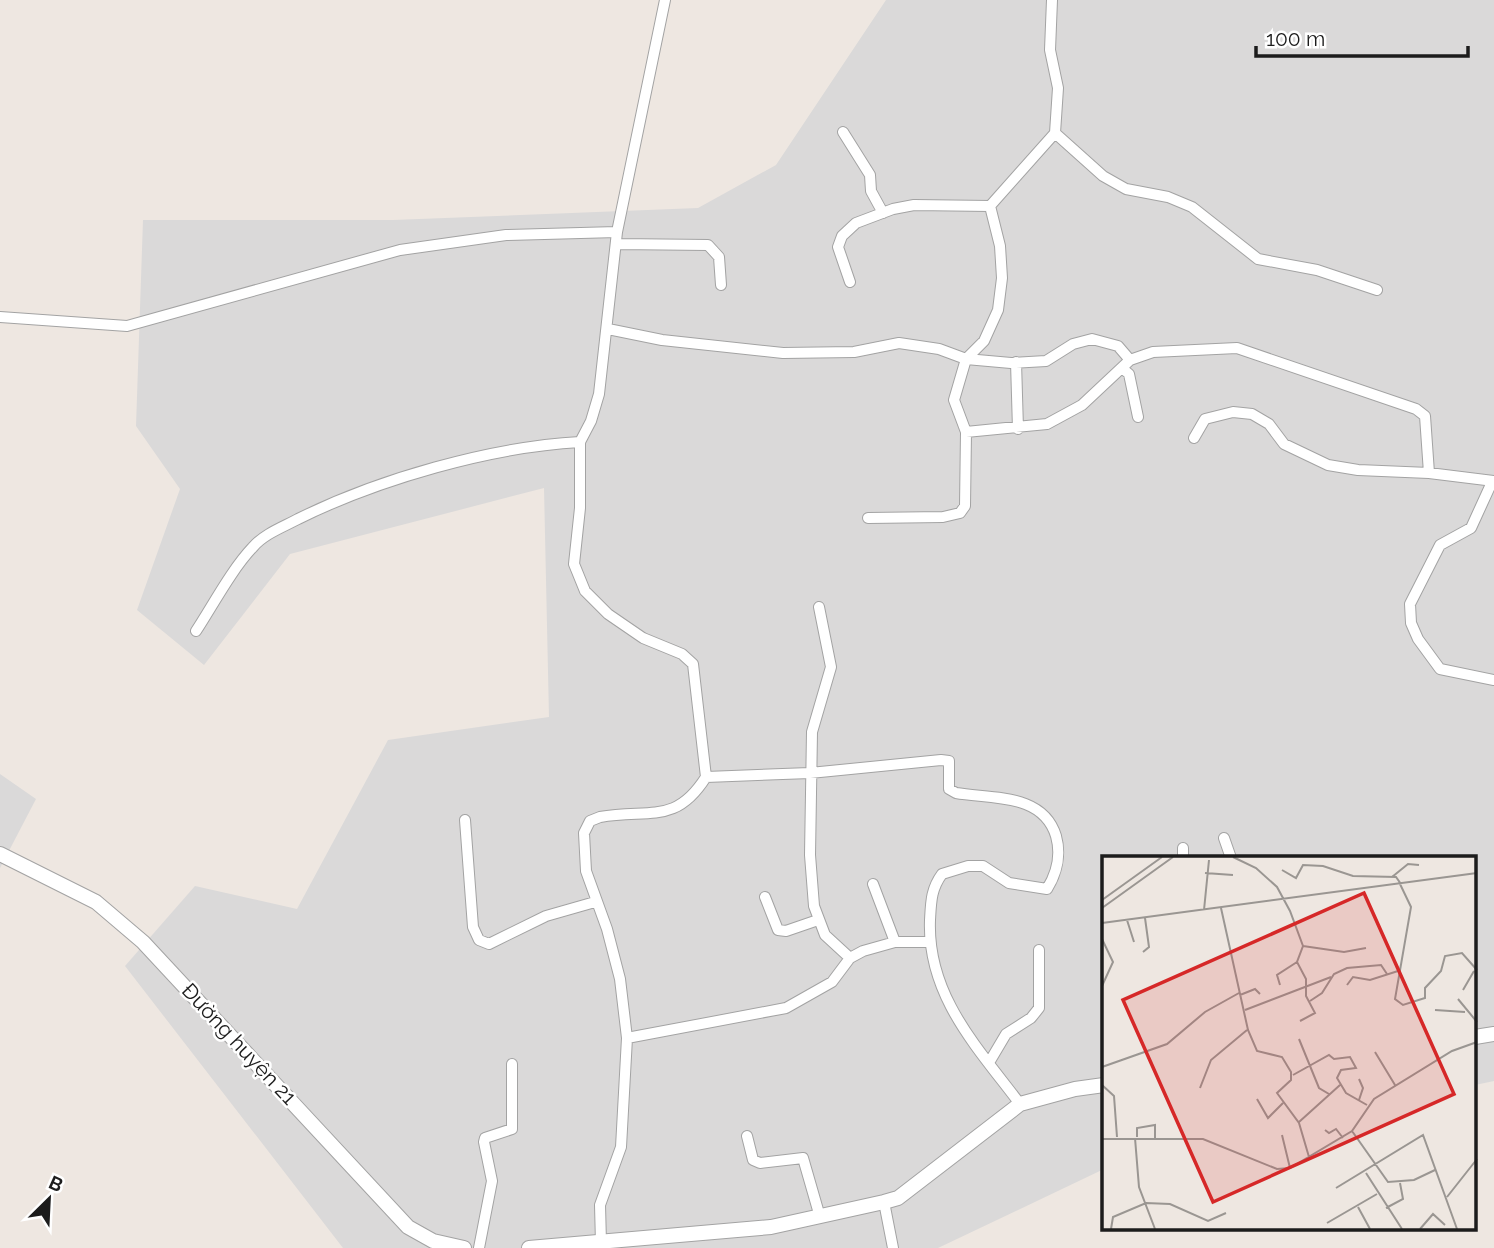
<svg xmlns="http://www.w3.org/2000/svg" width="1494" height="1248" font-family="Raleway,sans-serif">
  <rect width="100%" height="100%" fill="#eee7e1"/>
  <path fill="#dad9d9" d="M886,0H1494V1081L1475,1085V858H1104V1169L938,1248H343L125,966L195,886L297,909L388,740L549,717L544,488L290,554L204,665L137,610L180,489L136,426L143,220H393L698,208L776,165Z
    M0,774L36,799L0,868Z"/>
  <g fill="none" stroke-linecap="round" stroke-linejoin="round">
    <g stroke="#a3a3a3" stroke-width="12">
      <path id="minor" d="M843,132L870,175L871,191L883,213
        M1055,133L1103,176L1126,189L1168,197L1192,207L1258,259L1317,270L1377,290
        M617,244L708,245L719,257L721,285
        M850,282L838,247L842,236L856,223L893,209L914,205L990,206
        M0,317L127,326L400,250L506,235L617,232
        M608,329L662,340L783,353L854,352L899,343L939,349L966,359L1011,363L1046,361L1073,344L1092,339L1118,346L1130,360
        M1016,362L1018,429
        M1123,369L1129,374L1138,417
        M966,432L1047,424L1082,405L1130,360L1153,352L1237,348L1416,409L1425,416L1429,473
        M1194,438L1205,419L1233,412L1252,414L1269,424L1284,444L1328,465L1358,470L1429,473L1494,481
        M1492,482L1471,528L1440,545L1410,604L1411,623L1418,639L1440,669L1494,680
        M868,518L943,517L960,513L965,506L966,432L954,400L966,359L984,341L998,310L1002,278L1000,246L990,206L1055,133L1058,88L1050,50L1052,0
        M819,607L831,667L812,732L810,855L814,906L825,935L850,958
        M196,631C213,605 232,569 253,547C264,534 283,527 298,519C379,479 490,447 580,442
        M706,777L810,773L941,760L949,761V789L956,793C992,799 1043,793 1056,836C1061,854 1057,873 1047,889L1009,883L983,866H968L942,874C931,889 931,902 930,920C927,996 978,1048 1020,1104
        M465,820L473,927L479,940L489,944L546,916L595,902
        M1224,838L1231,858
        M1183,848V858
        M873,884L895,942
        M765,897L778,930L786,931L818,920
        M627,1038L786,1008L832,982L850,958L863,951L895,942H929
        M990,1061L1006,1034L1031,1018L1039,1008V950
        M747,1136L753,1160L760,1163L803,1158L820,1217
        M884,1202L893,1248
        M601,1243L600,1205L621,1147L627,1038L620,979L607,929L586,871L584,833L590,821L600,817C648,808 675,826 706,777L693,664L682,654L643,638L608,614L585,591L574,564L580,508V442L591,421L599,394L617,232L665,0
        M479,1248L492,1181L484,1142L485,1138L512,1129V1064"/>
    </g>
    <g stroke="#a3a3a3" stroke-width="16">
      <path id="tertiary" d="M0,854L96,902L143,942L408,1227L433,1241L464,1248
        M1475,1037L1494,1034
        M529,1248L771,1227L884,1202L898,1198L1020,1104L1075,1089L1104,1085"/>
    </g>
    <use href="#minor" stroke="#fff" stroke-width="10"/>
    <use href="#tertiary" stroke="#fff" stroke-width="14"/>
  </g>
  <g text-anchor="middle" stroke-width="5" stroke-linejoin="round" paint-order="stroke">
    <g font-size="21" fill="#1c1c1c" stroke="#fff">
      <text transform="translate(239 1044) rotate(47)" y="7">Đường huyện 21</text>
    </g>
  </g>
  <g transform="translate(1102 856)">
    <rect width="374" height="374" fill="#eee7e1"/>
    <path fill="none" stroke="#9a9692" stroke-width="2" d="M131,1L154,12L175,31L188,55L201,90L195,106L204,123V140L213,157L198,165M180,14L194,22L201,9L221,10L251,20L294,21L299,28M103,17L131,19M290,21L306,8L317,9M298,28L309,51L293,143L301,149L323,142V132L339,115L343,100L360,97L375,114M0,44L60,1M0,52L71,1M119,52L146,174L155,195L180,201L189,216V224L175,237L197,267L207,301M102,54L107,4M25,64L32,86M0,67L375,17M0,83L11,106L0,130M201,90L242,96L264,92M41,96L47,91L43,62M178,129L175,119L195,106M245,129L251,121L268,124L296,115M361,134L372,115M138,139L153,133L158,138M356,143L375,166M208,145L220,137L232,118L245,112L279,109L285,118M143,154L229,121M333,154L363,156M197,183L217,232L227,238M273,196L293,229M0,211L65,188L103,156L137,137M191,219L227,199L232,203L248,201L254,212L239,214L235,222L244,237L265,249M257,223L261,232L257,244M0,229L12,240L15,281M98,232L109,204L145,174M155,243L166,262L181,247M197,266L238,229M223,274L227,277L234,273L241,282M250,275L286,326L312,324L333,314M180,279L188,312M35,281V272L53,269V282M33,282L37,331L53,373M0,283H101L175,313L188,312L250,275L272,243L350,195L375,186M264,317L300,373M234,332L321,279L355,373M345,341L375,303M256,351L268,373M284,352L301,343L298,327M225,367L275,338M9,373L11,361L44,347L68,348L106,365L124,357M318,373L331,358L343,369"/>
    <path fill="#d62828" fill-opacity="0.15" stroke="#d62828" stroke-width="3.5" d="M262,37L352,238L111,346L21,144Z"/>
    <rect width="374" height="374" fill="none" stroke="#1c1c1c" stroke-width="3.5"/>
  </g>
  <g transform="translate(49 1199) rotate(24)" stroke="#ffffff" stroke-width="5" paint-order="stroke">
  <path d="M0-5L12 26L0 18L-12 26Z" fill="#1c1c1c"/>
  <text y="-10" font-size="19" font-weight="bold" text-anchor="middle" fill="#1c1c1c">B</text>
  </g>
  <path d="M1256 46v10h212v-10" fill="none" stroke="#1c1c1c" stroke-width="3.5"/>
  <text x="1266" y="46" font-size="21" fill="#1c1c1c" stroke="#ffffff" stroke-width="5" paint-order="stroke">100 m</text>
</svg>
